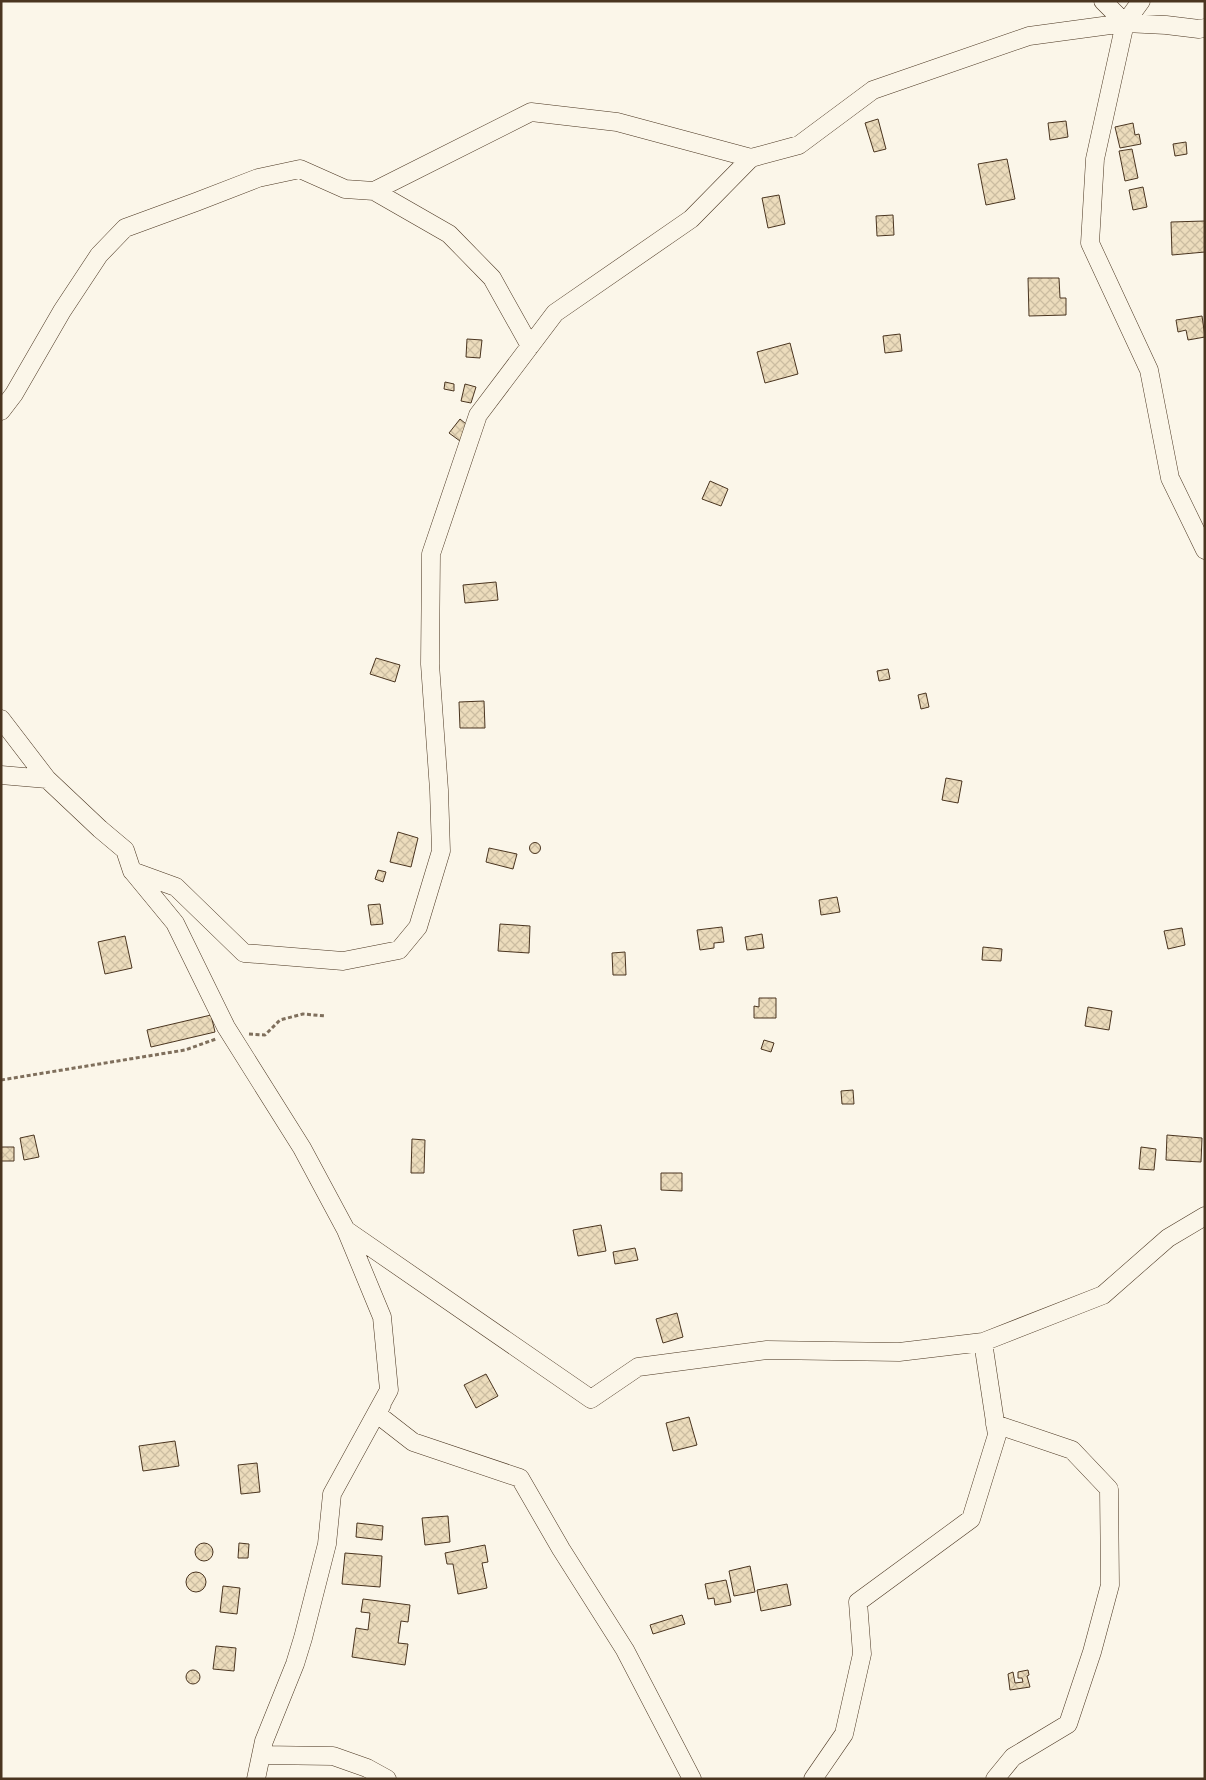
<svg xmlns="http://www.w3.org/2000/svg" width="1206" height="1780" font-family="'Fira Sans',sans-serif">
  <defs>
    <pattern id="building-cross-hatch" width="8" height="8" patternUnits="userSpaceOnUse" patternTransform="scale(1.25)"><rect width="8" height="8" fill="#ecdcbc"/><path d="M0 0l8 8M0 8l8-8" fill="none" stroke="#ccbda1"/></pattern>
  </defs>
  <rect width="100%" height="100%" fill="#fbf6e9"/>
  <path fill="url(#building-cross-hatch)" stroke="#4a3520" d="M878,119L886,149L874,152L865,123Z
    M1066,121L1068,137L1050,140L1048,123Z
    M1133,123L1135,135L1139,134L1141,144L1120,148L1115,127Z
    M1186,142L1187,154L1175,156L1173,144Z
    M1132,149L1138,178L1125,181L1119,151Z
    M1007,159L1015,199L986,205L978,164Z
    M1143,187L1147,207L1133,210L1129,190Z
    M779,195L785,224L768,228L762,198Z
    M893,215L894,235L877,236L876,216Z
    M1205,221V252L1172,255L1171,222Z
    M1028,278H1059L1060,298H1066V315L1029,316Z
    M1202,316L1205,337L1188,340L1186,330L1178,332L1176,320Z
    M900,334L902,351L885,353L883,336Z
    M467,339L482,340L480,358L466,357Z
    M790,343L798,374L765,383L757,352Z
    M445,382L454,384V391L444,389Z
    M465,384L476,387L471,403L461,401Z
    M460,419L471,428L460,441L449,433Z
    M710,481L728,489L721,506L702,499Z
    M496,582L498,600L465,603L463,585Z
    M376,658L400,665L395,682L370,674Z
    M888,669L890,679L879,681L877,671Z
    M926,693L929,707L921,709L918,695Z
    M484,701L485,728H460L459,702Z
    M946,778L962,781L958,803L942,800Z
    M398,832L418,838L411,867L390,862Z
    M529.5 848a5.5 5.5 0 1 1 11 0a5.5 5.5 0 1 1-11 0Z
    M489,848L517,854L513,869L486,862Z
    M378,870L386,872L383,882L375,879Z
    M837,897L840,912L821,915L819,900Z
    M380,904L383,924L371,925L368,905Z
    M500,924L530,926L529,953L498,951Z
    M722,927L724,942L714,943V948L700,950L697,930Z
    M1182,928L1185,945L1168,949L1164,931Z
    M762,934L764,948L747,950L745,937Z
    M125,936L132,968L105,974L98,942Z
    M983,947L1002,949L1001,961L982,960Z
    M625,952L626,975H613L612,953Z
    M759,998H776V1018H754V1006L759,1007Z
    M1088,1007L1112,1011L1109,1030L1085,1026Z
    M211,1015L215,1032L151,1047L147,1030Z
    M764,1040L774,1043L771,1052L761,1049Z
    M853,1090L854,1104H842L841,1091Z
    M34,1135L39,1157L24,1160L20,1138Z
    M1167,1135L1202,1138L1201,1162L1166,1160Z
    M412,1139L425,1140L424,1173H411Z
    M1,1147H14V1161H1Z
    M1141,1147L1156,1149L1154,1170L1139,1169Z
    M661,1173H682V1191L661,1190Z
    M601,1225L606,1251L578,1256L573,1230Z
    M635,1248L638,1260L615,1264L613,1252Z
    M677,1313L683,1337L663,1343L656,1319Z
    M486,1374L498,1396L476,1408L464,1385Z
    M689,1417L697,1445L673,1451L666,1423Z
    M175,1441L179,1466L143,1471L139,1446Z
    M257,1463L260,1492L241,1494L238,1465Z
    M448,1516L450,1542L425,1545L422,1518Z
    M357,1523L383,1526L382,1540L356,1537Z
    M195 1552a9 9 0 1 1 18 0a9 9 0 1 1-18 0Z
    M239,1543L249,1544L248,1558H238Z
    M485,1545L488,1562L482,1563L487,1588L458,1594L453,1564H447L445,1553Z
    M345,1553L382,1556L380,1587L342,1584Z
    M750,1566L755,1592L734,1596L729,1571Z
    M186 1582a10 10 0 1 1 20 0a10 10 0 1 1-20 0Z
    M726,1580L731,1602L715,1605L714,1598L708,1599L705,1584Z
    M787,1584L791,1605L761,1611L757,1590Z
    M223,1586L240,1588L237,1614L220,1612Z
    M363,1599L410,1605L408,1622L401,1621L398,1643L408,1644L405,1665L352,1657L356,1628L368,1630L370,1613L361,1612Z
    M682,1615L685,1624L653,1634L650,1625Z
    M216,1646L236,1648L234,1671L213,1669Z
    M1028,1670L1029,1675L1027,1676L1030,1687L1010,1690L1008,1674L1013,1672L1015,1683L1023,1682L1022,1678H1018V1672Z
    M186 1677a7 7 0 1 1 14 0a7 7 0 1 1-14 0Z"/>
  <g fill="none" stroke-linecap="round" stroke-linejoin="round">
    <g stroke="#4a3520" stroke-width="19">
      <path id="minor" d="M1141,1L1125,23L1095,159L1090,243L1149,370L1170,478L1205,550
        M1125,23L1166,25L1199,29L1205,28
        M374,191L449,234L492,278L530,346
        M1,411L14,394L62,311L99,255L125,228L196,202L258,178L300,169L345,189L374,191L531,112L617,122L751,158L799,145L873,90L1029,36L1125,23L1103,1
        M1,719L47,779L100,829L125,850L132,871L176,887L244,953L343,961L399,950L418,927L441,851L439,790L430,664L431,554L478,415L555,313L691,219L751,158
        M1,775L47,779
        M133,872L175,923L226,1027L302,1148L346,1230L382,1317L389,1390L332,1494L327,1544L303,1638L295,1664L264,1741L256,1779
        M346,1230L591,1399L638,1367L767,1350L899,1352L983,1342L1103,1295L1168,1238L1205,1216
        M382,1404L377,1414L413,1442L520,1478L561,1549L625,1650L692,1779
        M261,1755L333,1756L367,1768L387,1779
        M813,1779L844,1734L862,1654L858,1602L971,1519L997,1435L983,1342
        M995,1779L1013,1757L1068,1724L1092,1652L1110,1585L1109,1489L1072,1450L995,1424"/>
    </g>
    <path stroke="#7f6f5c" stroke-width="3" stroke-dasharray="4 2.5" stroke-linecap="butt" d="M249,1034L265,1035L280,1020L303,1014L326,1016
      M1,1080L185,1050L216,1039"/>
    <use href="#minor" stroke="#fbf6e9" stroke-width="18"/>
  </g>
  <rect width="1206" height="1780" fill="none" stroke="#4a3520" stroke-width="5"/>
</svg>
